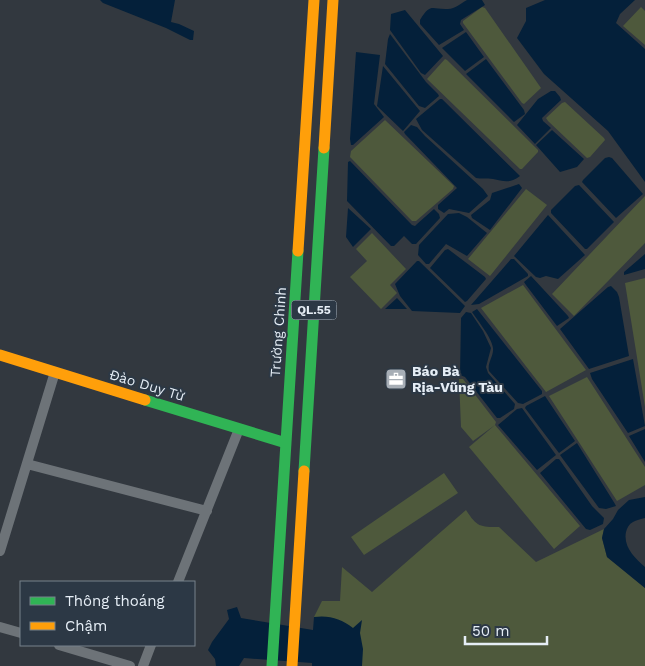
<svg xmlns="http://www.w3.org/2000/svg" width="645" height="666" font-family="'Work Sans',sans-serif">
  <rect width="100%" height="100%" fill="#32383f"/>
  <path fill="#4e593c" d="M482,7L485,8L541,88L524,104L522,103L463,23V21Z
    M641,7L645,11V45L623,26Z
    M445,59L447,60L538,150V152L522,169H520L427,79Z
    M565,102L604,138L605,140L590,157L587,158L548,121L546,118L562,103Z
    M385,120L454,186L453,189L416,221H412L350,157L351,151Z
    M526,189L547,205L490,276L468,259Z
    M645,196V243L574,316L552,294Z
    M372,233L406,269L390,285L397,293L381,309L350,277L367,261L356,249Z
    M645,278V407L625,283Z
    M523,285L586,370L546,392L481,308Z
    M587,377L645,467V485L617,501L549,396Z
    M459,379H463L496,422L495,425L580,526L554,549L469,447L495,425L473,441L461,427Z
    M444,473L458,493L364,555L351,537Z
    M466,510C477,527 480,527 499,527L536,562L604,529L602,538L607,557L645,588V666H353L314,631V617L322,601H340L342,567L372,592Z"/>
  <path fill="#04203a" d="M100,0H175L171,22L179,24L194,31L193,40H190L166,28L103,3Z
    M467,0H482L485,5L461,20L460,24L464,30L439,45L420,24V20C431,2 432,10 448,9C455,9 461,3 467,0Z
    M545,0H635L620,14L616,23L645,49V182L608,131L544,74L517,38L526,21V8Z
    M405,10L443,56L425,75L421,73L390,30L391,14Z
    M466,32L484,57L465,71L442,48Z
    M390,34L426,82L438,94L439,96L425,108L419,106L385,64L388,39Z
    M356,52L380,55L374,104L384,117L353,145H351L350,139Z
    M486,59L524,110L525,114L514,122L466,74Z
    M383,66L420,111L403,131L377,106Z
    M551,91H555L560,97L561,100L542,118L543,121L551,128L535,144L517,125L538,99Z
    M440,99H442L520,176C510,184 503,181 493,179C487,178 481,179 476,178L422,130L416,119Z
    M411,125L417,127L425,136L483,189L488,196L469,213L449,209L444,213L438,209V205L457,188L405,134L404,132Z
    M552,130L584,159L577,167L560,172L536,145Z
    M609,157L612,158L643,194L616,218L582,182L583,180L605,158Z
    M350,161L412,225L415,226L417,224L434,209L439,214L440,218L416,244H412L404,236L394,246H391L347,201L348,162Z
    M519,184L522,188L490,230L472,218L471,215L490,200L492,193Z
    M579,185L614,222L587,249H585L551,213V210L575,186Z
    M348,208L371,229L353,247L346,237Z
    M459,213L467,217L487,233L467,256L446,244L429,264H426L418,255L419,245L448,214Z
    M548,215L585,255L558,279L546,276L540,278L536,277L514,256Z
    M448,249L485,277L486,279L467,301L465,302L430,268L445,250Z
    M645,254V269L624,275V272Z
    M511,259H514L528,274V276L479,304L471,305Z
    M417,261H419L465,306L460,313L412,311L400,296L395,284Z
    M531,276L568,316L569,318L557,326L526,285L524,282Z
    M611,286L617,292L619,297L629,356L589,369L560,329L608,287Z
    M397,298L407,309H385Z
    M477,309L542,391V394L523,404L518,403L489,371C487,363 494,356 493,348C492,338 478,321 472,312Z
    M466,312L471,313L483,331L491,348L486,367L488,373L515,404L514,409L500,418H497L465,377L460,375L461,318Z
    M633,359L645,426L628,433L592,379L590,373Z
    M545,396L575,441L559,453L525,408L526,406Z
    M522,408L556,455L537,470L498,425L517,409Z
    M645,429V462L629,436Z
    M577,443L615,504L616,506L606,509L599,508L560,455Z
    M556,459H559L592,506L604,518L603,524L590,530L586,529L540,473Z
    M645,497V518C641,519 636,520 633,522C629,524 627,528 626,532C623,547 635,558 645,567V588L607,557L602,538L604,529L613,519L618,510L629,500Z
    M237,607L241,618L313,630L314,617C330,615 341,619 353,628L362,620L360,633L363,649L362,666H312V663L244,658L239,666H216L215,659L208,650L212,642L229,619L227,610Z"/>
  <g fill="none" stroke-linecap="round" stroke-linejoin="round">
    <path stroke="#6d7378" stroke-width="10" d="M27,464L207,511
      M0,551L55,372
      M178,582L239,429
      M0,627L21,633
      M59,645L130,666
      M143,666L151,645"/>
    <path stroke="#30b455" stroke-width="11" d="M145,400L286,443
      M304,471L324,148
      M272,666L298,251"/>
    <path stroke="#ff9f0a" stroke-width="11" d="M324,148L333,0
      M298,251L314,0
      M0,355L145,400
      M292,666L304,471"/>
  </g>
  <defs>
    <g id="office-square" transform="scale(1.125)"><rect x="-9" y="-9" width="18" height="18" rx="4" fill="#a7aeb6" stroke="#2c3845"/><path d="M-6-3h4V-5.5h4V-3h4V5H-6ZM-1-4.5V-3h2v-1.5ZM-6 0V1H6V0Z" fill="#fff"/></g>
  </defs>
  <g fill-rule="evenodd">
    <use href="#office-square" x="396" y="379"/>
  </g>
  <g text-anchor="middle" stroke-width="4" stroke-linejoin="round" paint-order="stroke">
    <rect fill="#2c3845" stroke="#aeb7c1" stroke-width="1" x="291.5" y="300.5" width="45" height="19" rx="4"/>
    <g font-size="12" font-weight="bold" fill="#e6eef6">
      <text x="314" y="314">QL.55</text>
    </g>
    <g font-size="14" fill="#e6eef6" stroke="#2c3845">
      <text transform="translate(278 332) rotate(-86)" y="5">Trường Chinh</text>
      <text transform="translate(147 385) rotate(17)" y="5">Đào Duy Từ</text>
    </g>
    <g font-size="14" font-weight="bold" fill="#e6eef6" stroke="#2c3845" text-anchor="start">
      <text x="412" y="376">Báo Bà<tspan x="412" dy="16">Rịa-Vũng Tàu</tspan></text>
    </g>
  </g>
  <rect x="20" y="581" width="175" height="65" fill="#2c3845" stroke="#76818c"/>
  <rect x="30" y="597" width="25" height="8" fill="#30b455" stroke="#76818c"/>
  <text x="65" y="606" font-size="15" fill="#e6eef6">Thông thoáng</text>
  <rect x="30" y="622" width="25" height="8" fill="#ff9f0a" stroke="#76818c"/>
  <text x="65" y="631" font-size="15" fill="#e6eef6">Chậm</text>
  <path d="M465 636v8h82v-8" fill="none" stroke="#e6eef6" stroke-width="2.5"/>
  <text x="472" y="636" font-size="15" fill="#e6eef6" stroke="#2c3845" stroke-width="4" paint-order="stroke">50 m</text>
</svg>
